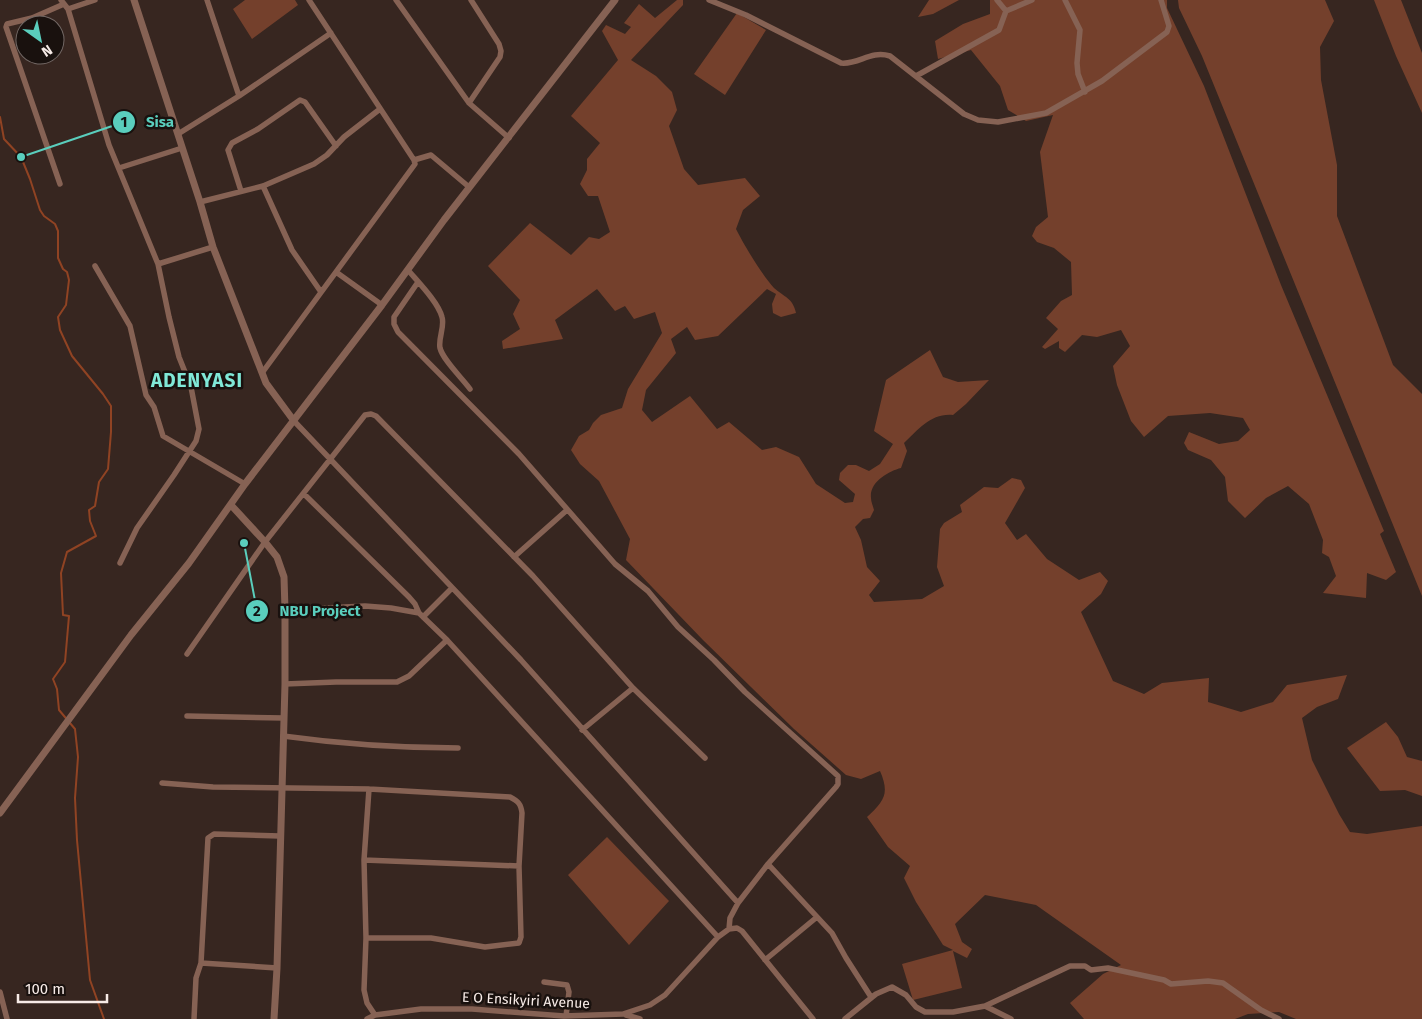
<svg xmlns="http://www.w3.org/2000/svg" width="1422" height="1019" font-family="'Fira Sans',sans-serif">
  <rect width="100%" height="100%" fill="#372620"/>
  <path fill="#74402c" d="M245,0H295L298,5L252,39L233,9Z
    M677,0H683V5L631,60L656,76L672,92L677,110L669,126L684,169L698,185L745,178L760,196L743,210L736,229C744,245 762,275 774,288C784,297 793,298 796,313L781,317L773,313L772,304L776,294L767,289L718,336L695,340L687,327L671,339L676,353L646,390L642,410L652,422L690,396L717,429L729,422L762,450L776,447L799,457L816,484L845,503L853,502L855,494L839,480L840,473L848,465H856L869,471L880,464L893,444L874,431L886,380L930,350L943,377L958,382L989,380L966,404L953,415C931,413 919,429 904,443L907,451L901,468C889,471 869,482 871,498C871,502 873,506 874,510L870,518L863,519L855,527L861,540L867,567L880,581L869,595L874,602L922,599L944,586L937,567L940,529L944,523L962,512L960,505L984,487L998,488L1012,478L1021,480L1025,488L1005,523L1017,540L1026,534L1047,559L1079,580L1100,572L1108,581L1101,594L1081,612L1113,681L1144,694L1162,683L1209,678L1208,702L1241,712L1273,702L1287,685L1347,675L1338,699L1317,707L1302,718L1312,760L1339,814L1350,832L1367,834L1422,826V1019H1296L1279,1012L1248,1014L1235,1019H1084L1070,1003L1103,974L1121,965L1036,905L985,895L955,924L962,942L972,949L967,958L953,951L962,988L913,1000L902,964L953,950L943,945L916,902L904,878L910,866L888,847L867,817C884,801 890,794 880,771L861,779L846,775L794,729L703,640L626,560L630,539L599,481L580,464L571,450L579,436L589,430L593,423L601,415L622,408L628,389L662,333L655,312L634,319L625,306L615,311L597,289L555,320L563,339L503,349L502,341L520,329L513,314L520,300L488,266L530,223L571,255L589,237L599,239L610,232L598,196H588L580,184L587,170V159L600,143L571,116L618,60L602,31L606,25L625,34L631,27L624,23L639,4L655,18Z
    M929,0H959L933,14L918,17Z
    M990,0H1167V8L1204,86L1281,285L1384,531L1380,534L1396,572L1386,580L1367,573L1366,598L1323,593L1336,576L1329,557L1322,553L1323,540L1309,504L1288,486L1266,498L1245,518L1228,501L1225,477L1211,460L1188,450L1184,443L1189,432L1219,444L1238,441L1250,430L1243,418L1210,413L1168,416L1144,437L1131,421L1117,385L1113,366L1130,346L1121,330L1097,337L1082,335L1065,352L1059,348V341L1045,349L1042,347L1058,329L1046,318L1061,301L1072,295L1071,262L1054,248L1037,242L1032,236L1036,227L1048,217L1040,152L1053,115L1026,121L1008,110L1000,86L971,50L938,59L935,41L963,24L990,14Z
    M1178,0H1325L1334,21L1320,47L1321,80L1337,165V216L1393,365L1422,394V596L1202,56L1179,8Z
    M1374,0H1401L1422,53V113L1396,56Z
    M737,13L766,30L725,95L694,74Z
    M1386,722L1398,737L1407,757L1422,761V796L1405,790L1380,791L1347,748Z
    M607,837L669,901L629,945L568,875Z"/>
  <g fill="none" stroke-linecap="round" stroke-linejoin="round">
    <path stroke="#904323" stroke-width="2" d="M0,117L4,139L21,157L30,179L40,210L44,216L55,224L58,231V258L63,269L67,272L69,280L66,305L58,317L60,330L72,356L103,394L111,406V432L108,469L99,482L95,506L89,510L90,521L96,536L67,552L61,573L63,615L69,616L65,662L53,679L57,689L59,710L75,729L78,757L75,798L77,840L90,980L104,1019"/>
    <path stroke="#866254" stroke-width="5.5" d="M61,0L68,9L109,145L158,264L169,317L179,357L191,387L199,429L196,441L174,475L137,528L120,563
      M207,0L239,96
      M396,0L469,103L509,138
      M709,0L746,15L841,63C859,65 870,50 890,56L964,114L978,120L998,122L1046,113L1102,81L1167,32L1169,26L1161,0
      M997,0L1006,11
      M1065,0L1080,30L1077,63L1078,74L1085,92
      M68,9L95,0
      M916,76L999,30L1006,11L1032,0
      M469,103L500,57L501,51L499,44L471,0
      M178,134L239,96L331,33
      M414,160L431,155L469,187
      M119,168L182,148
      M60,184L6,27L7,24L32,18L64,4
      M263,186L292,250L321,292
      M241,191L228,150L232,143L258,129L300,100L305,102L336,146
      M200,202L263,186L314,164L327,155L344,137L380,109
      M158,264L213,247
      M95,266L130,326L146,395L154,407L163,436L245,484
      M408,270C418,282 438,302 442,317C445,327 438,338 440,348C443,360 462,378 470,389
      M336,272L382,305
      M418,282L394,317V324L398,332L519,454L615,564L648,591L678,627L714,660L745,692L838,776V784L836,787L768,864L738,903L730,918L729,929
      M262,373L415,164L414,160L309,0
      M294,421L521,660L738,903
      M304,494L409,597L415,604L419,613
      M514,557L567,510
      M285,610L365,606L391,608L419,613L447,640L718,937
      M423,617L452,588
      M187,654L265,542L365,415L371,414L376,416L533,576L633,688L705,758
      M285,684L336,682H397L409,676L447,640
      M187,716L284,718
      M582,730L633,688
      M283,736C341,744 400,748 458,748
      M162,783L213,787L369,789L510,797C518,801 521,804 522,813L519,866L521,937L519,943L485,947L431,938H366
      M369,789L364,860L366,938L364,990L367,1003L375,1015
      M364,860L519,866
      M768,864L832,933L846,958L871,997
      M765,960L817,917
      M201,963L277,968
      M544,982L567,985L569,992L566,1016
      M0,992L7,1019
      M985,1006L1070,966H1085L1091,970L1108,968L1164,980L1171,984L1208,981L1223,983L1261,1010L1279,1019
      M626,1015L640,1019
      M194,1019L196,978L201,963L208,838L214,834L280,836
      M367,1019L375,1015L421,1009H472L564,1016L623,1014L650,1005L665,995L718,937L729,929L737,928L742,931L813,1019
      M845,1019L876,994L892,987L906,995L916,1007L925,1012H953L985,1006L1011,1019"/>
    <path stroke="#866254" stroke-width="7" d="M134,0L200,202L213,247L266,383L294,421
      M231,505L265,542L277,557L284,577L285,610V684L277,968L274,1019
      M0,813L131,635L189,563L245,484L382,305L444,220L615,0"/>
  </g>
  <g text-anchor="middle" stroke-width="5" stroke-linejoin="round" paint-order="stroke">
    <g font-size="14" fill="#f7ebe7" stroke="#19110e">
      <text transform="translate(526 1000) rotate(3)" y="5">E O Ensikyiri Avenue</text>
    </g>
    <g font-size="19" font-weight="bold" letter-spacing="1" fill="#80e8d7" stroke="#19110e">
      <text x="197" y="387">ADENYASI</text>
    </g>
  </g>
  <path fill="none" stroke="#5acebd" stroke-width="2" d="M21 157L124 122M244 543L257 611"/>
  <g fill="#5acebd" stroke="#19110e" stroke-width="2">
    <circle cx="21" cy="157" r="5"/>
    <circle cx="244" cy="543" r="5"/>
    <circle cx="124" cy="122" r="12"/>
    <circle cx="257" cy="611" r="12"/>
  </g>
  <g font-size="15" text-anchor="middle" font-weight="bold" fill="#111">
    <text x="124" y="127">1</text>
    <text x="257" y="616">2</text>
  </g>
  <g font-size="15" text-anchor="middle" font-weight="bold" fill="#5acebd" stroke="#19110e" stroke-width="5" stroke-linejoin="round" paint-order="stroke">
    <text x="160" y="127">Sisa</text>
    <text x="320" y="616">NBU Project</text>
  </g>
  <g transform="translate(40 40) rotate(147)"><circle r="24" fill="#19110e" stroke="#726865"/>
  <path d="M0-4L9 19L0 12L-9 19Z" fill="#5acebd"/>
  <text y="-8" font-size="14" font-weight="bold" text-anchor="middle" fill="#f7ebe7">N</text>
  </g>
  <path d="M18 994v8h89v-8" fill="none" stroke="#f7ebe7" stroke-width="2.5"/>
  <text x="25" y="994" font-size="15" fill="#f7ebe7" stroke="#19110e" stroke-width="4" paint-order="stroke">100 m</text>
</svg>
